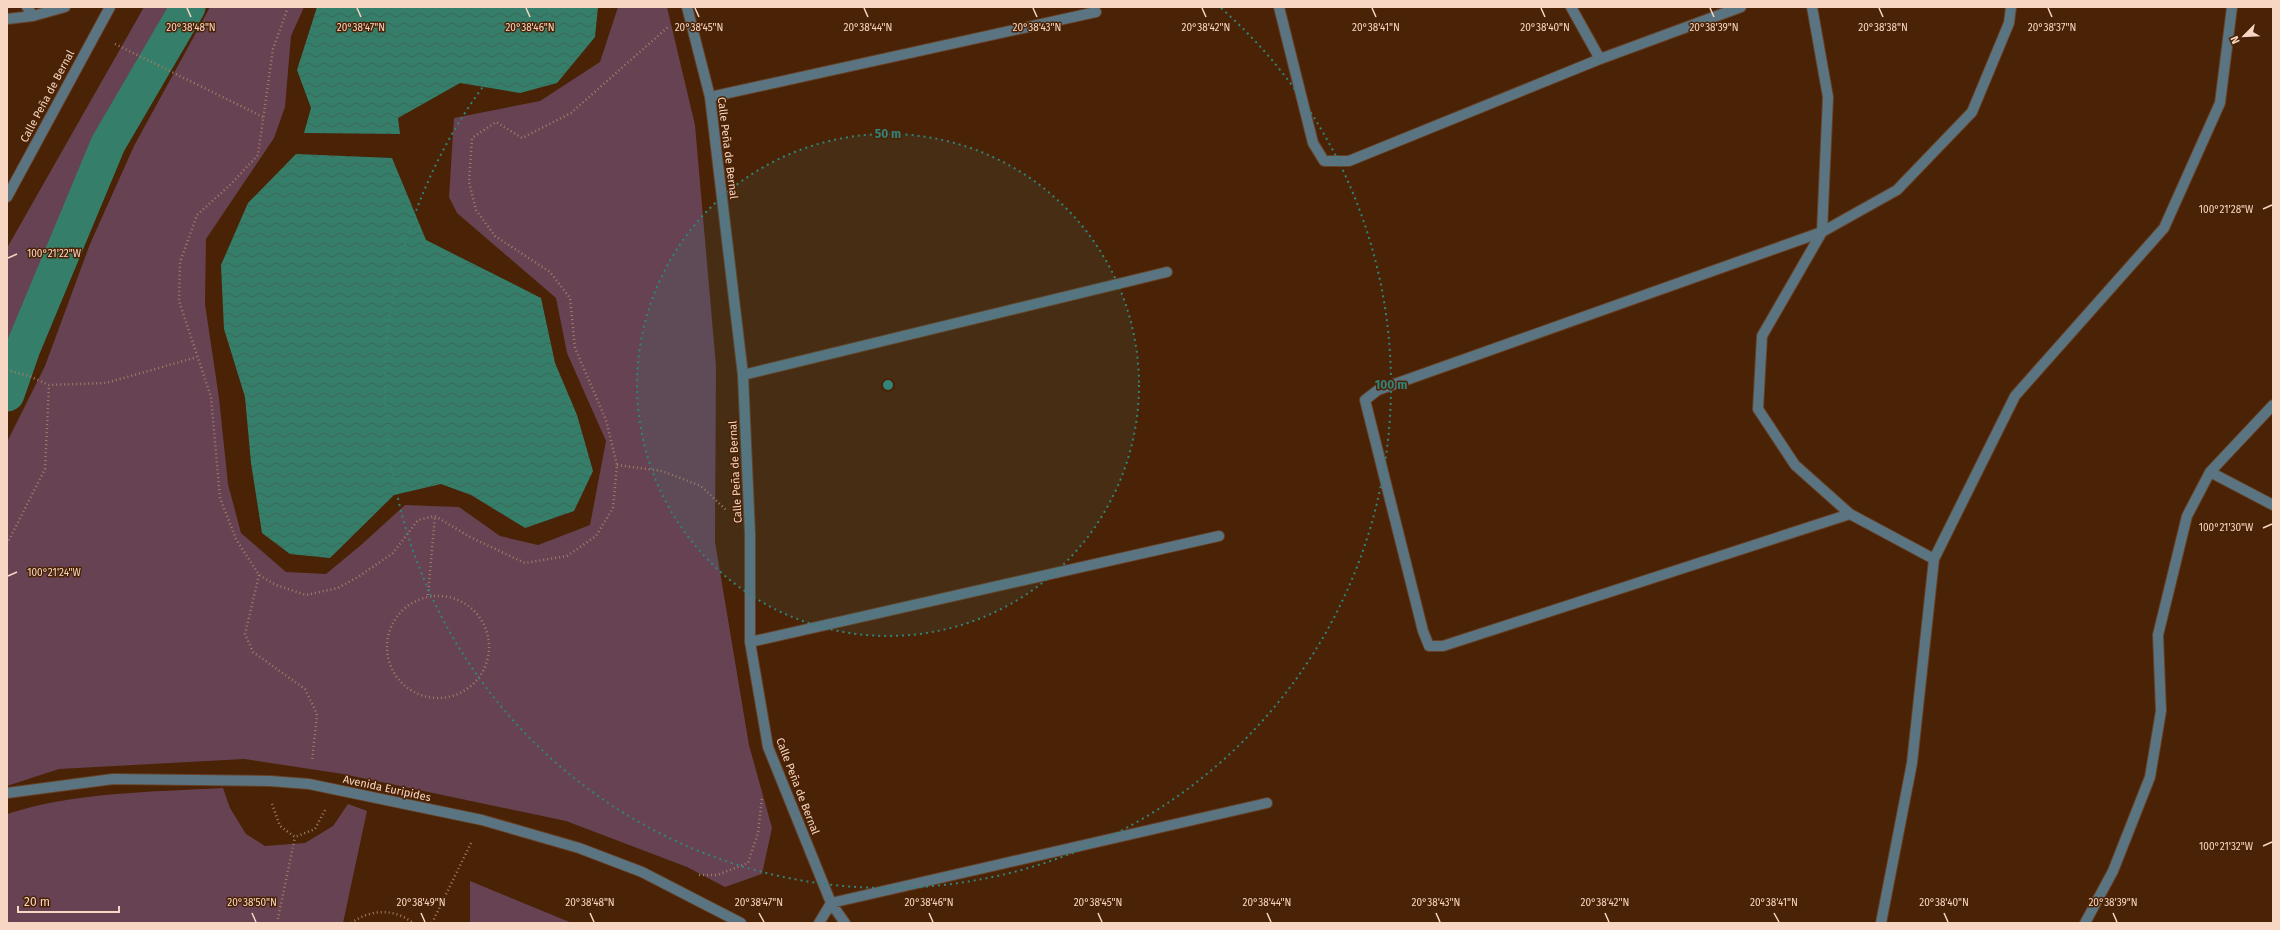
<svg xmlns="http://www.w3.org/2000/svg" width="2280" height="930" font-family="'Fira Sans',sans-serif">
  <defs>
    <pattern id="water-waves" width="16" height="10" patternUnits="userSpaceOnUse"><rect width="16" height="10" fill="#357f6a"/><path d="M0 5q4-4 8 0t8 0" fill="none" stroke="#3d6657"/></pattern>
  </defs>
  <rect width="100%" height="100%" fill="#4a2205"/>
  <path fill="#664252" d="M144,7H177L143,60L67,208L7,368V248Z
    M210,7H304L291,36L285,107L274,138L206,239L205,304L219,398L228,484L241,533L286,572L326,574L361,545L405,505L459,507L500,536L538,545L590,525L606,441L567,353L556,298L457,213L449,197L454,118L540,101L600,62L618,7H667L695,125L716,366L715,542L749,745L772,828L762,874L725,887L687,867L566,821L343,774L244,759L59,769L7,786V442L45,366L90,244L134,146Z
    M223,788L230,808L246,834L265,846L305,843L333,826L348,804L367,811L343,923H7V814C74,792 152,792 223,788Z
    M470,881L572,923H470Z"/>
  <path fill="url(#water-waves)" d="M317,7H598L595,37L557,83L520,93L460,83L398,118L400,134L304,133L311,108L297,70Z
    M296,154L392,158L426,240L541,298L555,363L577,415L593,471L574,511L525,528L471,495L441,484L394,495L330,558L290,554L262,533L251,463L245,397L224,329L221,265L248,203Z"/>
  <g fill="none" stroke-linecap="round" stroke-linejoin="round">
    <path stroke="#357f6a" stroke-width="35" d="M7,394L23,348L108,144L188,7"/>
    <g stroke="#663f23" stroke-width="12">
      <path id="minor" d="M27,7L33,16
        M687,7L710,97L743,375L750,534V642L768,747L831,903L845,923
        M1279,7L1313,143L1324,161H1349L1600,59L1741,7
        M1571,7L1600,59
        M1812,7L1828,97L1822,232L1762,336L1758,409L1795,465L1850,514L1934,559
        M7,19L33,16L65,7
        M710,97L1096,12
        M7,197L110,7
        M743,375L1167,272
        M2210,472L2273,505
        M1850,514L1443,646H1429L1423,631L1365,400L1378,390L1822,232L1897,190L1972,112L2009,23L2011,7
        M750,642L1219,536
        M7,793L113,779L270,781L309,784L482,820L579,848L642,872L741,923
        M819,923L831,903L1267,803
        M1881,923L1912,763L1934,559L2015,396L2164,228L2220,103L2232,7
        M2085,923L2113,871L2150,777L2161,711L2158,635L2187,516L2210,472L2273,405"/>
    </g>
    <path stroke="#a37e67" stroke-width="2.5" stroke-dasharray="1 3" stroke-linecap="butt" d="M288,7L273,49L258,155L230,185L197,215L180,262L179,301L211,397L220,498L236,539L259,575L276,585L306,595L338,588L358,577L393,553L418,520L435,516L470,537L525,563L567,556L596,536L613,508L617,465L606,420L575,348L570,298L550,272L495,236L476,210L469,182L472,138L496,122L522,138L571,113L668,27
      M115,44L263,117
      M7,370L29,376L49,385L106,383L197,357
      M617,465L662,471L701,486L726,510
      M7,544L45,469L49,385
      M259,575L245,634L253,652L305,689L317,714L312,762
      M428,595L435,516
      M387 647a51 51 0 1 1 102 0a51 51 0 1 1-102 0Z
      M272,804L280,826L295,837L315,829L325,810
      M699,875H717L748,863L758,833L762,797
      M277,923L295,837
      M351,923C371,909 394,908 413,923
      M432,923L472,841"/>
    <use href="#minor" stroke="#5b7482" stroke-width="10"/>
  </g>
  <path fill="none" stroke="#f7d6c3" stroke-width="1.5" d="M187,8L191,17M357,8L361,17M526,8L530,17M695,8L699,17M864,8L868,17M1033,8L1037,17M1202,8L1206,17M1372,8L1376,17M1541,8L1545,17M1710,8L1714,17M1879,8L1883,17M2048,8L2052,17M2263,209L2272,205M8,258L17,254M2263,528L2272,524M8,576L17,572M2263,846L2272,842M252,913L256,922M421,913L425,922M590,913L594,922M759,913L764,922M929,913L933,922M1098,913L1102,922M1267,913L1271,922M1436,913L1440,922M1605,913L1609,922M1774,913L1779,922M1944,913L1948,922M2113,913L2117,922"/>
  <circle cx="888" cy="385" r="251" fill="#32847b" fill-opacity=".12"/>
  <g fill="none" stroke="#32847b" stroke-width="2" stroke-dasharray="2 4">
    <circle cx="888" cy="385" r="251"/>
    <path d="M1221 8A503 503 0 1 1 555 8"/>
  </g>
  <g text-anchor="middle" stroke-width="3" stroke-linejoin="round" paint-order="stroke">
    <g font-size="11" fill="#f7d6c3" stroke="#4a2205">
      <text transform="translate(47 96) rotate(-62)" y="4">Calle Peña de Bernal</text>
      <text transform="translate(728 148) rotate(83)" y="4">Calle Peña de Bernal</text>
      <text transform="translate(735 472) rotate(-93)" y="4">Calle Peña de Bernal</text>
      <text transform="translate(798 786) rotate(69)" y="4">Calle Peña de Bernal</text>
      <text transform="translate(387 788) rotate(12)" y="4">Avenida Euripides</text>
    </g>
  </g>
  <g font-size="10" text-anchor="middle" fill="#f7d6c3" stroke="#4a2205" stroke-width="3" stroke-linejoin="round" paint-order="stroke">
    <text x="2052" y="31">20°38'37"N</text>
    <text x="191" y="31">20°38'48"N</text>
    <text x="361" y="31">20°38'47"N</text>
    <text x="530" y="31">20°38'46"N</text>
    <text x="699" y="31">20°38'45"N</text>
    <text x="868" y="31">20°38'44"N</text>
    <text x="1037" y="31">20°38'43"N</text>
    <text x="1206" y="31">20°38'42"N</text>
    <text x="1376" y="31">20°38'41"N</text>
    <text x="1545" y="31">20°38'40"N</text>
    <text x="1714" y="31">20°38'39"N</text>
    <text x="1883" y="31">20°38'38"N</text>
    <text x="2226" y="213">100°21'28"W</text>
    <text x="54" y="257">100°21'22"W</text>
    <text x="2226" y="531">100°21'30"W</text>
    <text x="54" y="576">100°21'24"W</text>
    <text x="2226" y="850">100°21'32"W</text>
    <text x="252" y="906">20°38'50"N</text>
    <text x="421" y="906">20°38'49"N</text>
    <text x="590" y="906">20°38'48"N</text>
    <text x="759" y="906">20°38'47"N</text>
    <text x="929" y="906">20°38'46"N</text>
    <text x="1098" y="906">20°38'45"N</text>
    <text x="1267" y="906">20°38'44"N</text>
    <text x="1436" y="906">20°38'43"N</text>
    <text x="1605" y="906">20°38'42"N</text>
    <text x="1774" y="906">20°38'41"N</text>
    <text x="1944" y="906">20°38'40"N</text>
    <text x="2113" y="906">20°38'39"N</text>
  </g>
  <circle cx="888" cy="385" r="6" fill="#32847b" stroke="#4a2205" stroke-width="2"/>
  <g font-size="12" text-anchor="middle" font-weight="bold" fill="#32847b" stroke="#4a2205" stroke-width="3" stroke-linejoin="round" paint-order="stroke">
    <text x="888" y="138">50 m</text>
    <text x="1391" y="389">100 m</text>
  </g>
  <rect width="2280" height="930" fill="none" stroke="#f7d6c3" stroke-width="16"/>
  <g transform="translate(2244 36) rotate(246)" stroke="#4a2205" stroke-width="3" paint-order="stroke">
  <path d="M0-3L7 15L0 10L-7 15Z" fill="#f7d6c3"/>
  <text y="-6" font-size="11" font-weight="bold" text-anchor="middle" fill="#f7d6c3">N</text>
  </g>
  <path d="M18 906v6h101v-6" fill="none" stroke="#f7d6c3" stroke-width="2"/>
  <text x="24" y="906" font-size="12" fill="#f7d6c3" stroke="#4a2205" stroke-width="3" paint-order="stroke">20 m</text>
</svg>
